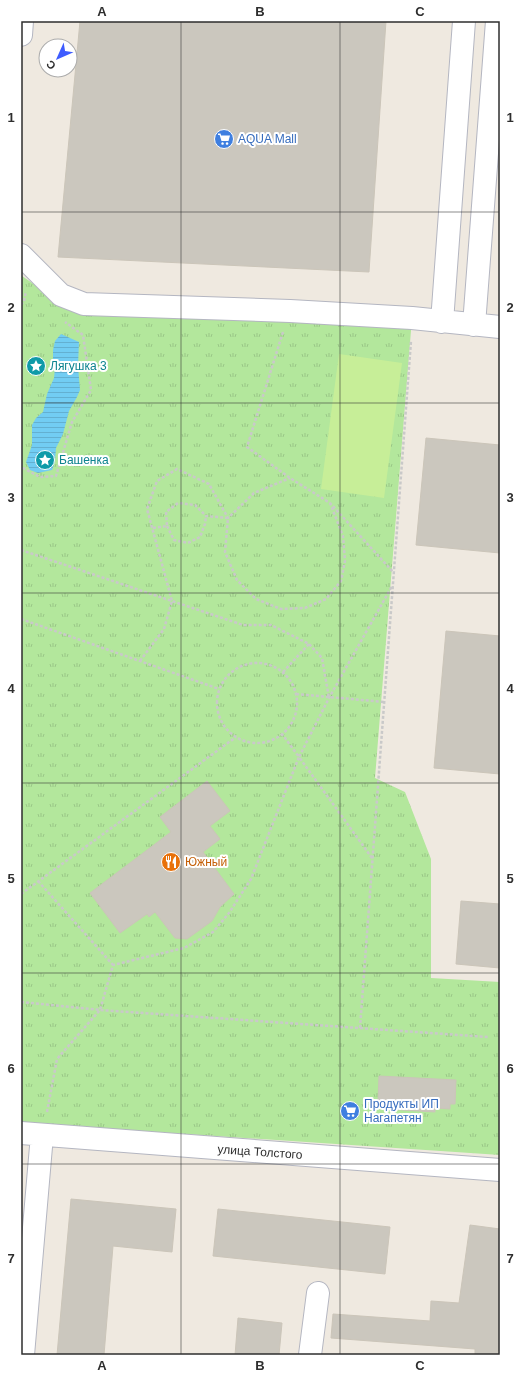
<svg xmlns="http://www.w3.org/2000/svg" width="521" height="1376" font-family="Helvetica,sans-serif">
  <defs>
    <pattern id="park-tufts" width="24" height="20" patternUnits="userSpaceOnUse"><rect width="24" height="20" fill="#b3e79c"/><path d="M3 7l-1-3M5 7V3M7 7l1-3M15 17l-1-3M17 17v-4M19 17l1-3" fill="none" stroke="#9ac687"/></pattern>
    <pattern id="water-rules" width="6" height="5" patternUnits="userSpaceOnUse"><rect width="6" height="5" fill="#72cdf3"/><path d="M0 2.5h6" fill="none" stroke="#63b0d1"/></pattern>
  </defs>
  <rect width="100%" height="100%" fill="#efe9e0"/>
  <path fill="url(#park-tufts)" d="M22,276L72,310L412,318L375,778L405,792L431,859V978L500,982V1155L21,1123Z"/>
  <path fill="#c7ee98" d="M339,354L402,363L384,498L321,489Z"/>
  <path fill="url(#water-rules)" d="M61,334L79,342L78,366L80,390L77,397L69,411L63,434L56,448L55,461L52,470L38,473L30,470L26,462L32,445V425L36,418L43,412L47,394L54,378L55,368L53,359V350L55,341Z"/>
  <path fill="#cbc7be" stroke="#cbc5b9" d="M80,21H386L369,272L58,257Z
    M426,438L500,445V553L416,545Z
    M446,631L500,636V774L434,768Z
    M207,781L230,811L210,826L220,839L203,852L234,894L220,907L212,921L187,939L175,938L155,912L149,917L147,914L120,933L90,893L171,832L160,817Z
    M461,901L500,904V968L456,964Z
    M379,1076L456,1080L455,1104H450V1109L435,1108V1112L386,1109V1102L378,1101Z
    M71,1199L176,1209L172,1252L113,1246L104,1355H57Z
    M218,1209L390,1227L385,1274L213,1256Z
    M470,1225L500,1229V1351L498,1350V1355H475V1349L331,1338L333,1314L430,1321L431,1301L459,1303Z
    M238,1318L282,1323L279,1355H235Z"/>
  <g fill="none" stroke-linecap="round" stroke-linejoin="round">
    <g stroke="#b4b6c1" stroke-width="24">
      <path id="minor" d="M21,35L22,21
        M21,255L61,295L84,304L290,311L412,318L500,327
        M442,322L464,21
        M474,325L497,21
        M21,1133L500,1170
        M23,1355L42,1135
        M310,1355L318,1293"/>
    </g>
    <path stroke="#c9c9c9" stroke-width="2.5" stroke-dasharray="3 2" stroke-linecap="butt" d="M21,305L24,301L26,291
      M283,332L247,447L290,478L330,503L394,573
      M21,463L23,468L40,477L56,476L72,422L91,390L83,335L65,322
      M167,526L174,540L188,543L200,537L205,524L206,516
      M153,528L167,526L166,512L178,503L195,505L206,516L228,518L225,552L237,580L256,599L281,609L305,608L326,599L341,581L345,561L343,536L330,503
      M21,550L243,625H271L309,644L322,658L329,698
      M21,619L219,689
      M140,661L164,629L172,601L147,509L157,481L177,469L209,484L228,518L254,493L290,478
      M217 703a40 40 0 1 1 80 0a40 40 0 1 1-80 0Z
      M283,672L309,644
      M296,694L384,702
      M372,858L299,757L329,698L392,586
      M38,881L113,965
      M21,894L236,737
      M21,1002L100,1010L488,1037
      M360,1028L411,341
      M47,1112L57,1059L100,1010L113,965L184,948L213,932L229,913L251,879L299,757L282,734"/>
    <use href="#minor" stroke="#fff" stroke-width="22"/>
  </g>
  <path fill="none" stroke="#2e2e2e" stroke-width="1" stroke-opacity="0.55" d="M181,21V1355M340,21V1355M21,212H500M21,403H500M21,593H500M21,783H500M21,973H500M21,1164H500"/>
  <defs>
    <g id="supermarket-disc" transform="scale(1)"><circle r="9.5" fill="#3f7fe0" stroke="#fff"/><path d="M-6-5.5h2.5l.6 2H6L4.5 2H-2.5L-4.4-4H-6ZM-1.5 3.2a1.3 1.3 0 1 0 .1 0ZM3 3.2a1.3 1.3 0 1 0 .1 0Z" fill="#fff"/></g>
    <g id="sight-disc" transform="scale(1)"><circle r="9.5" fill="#0f9aa8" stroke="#fff"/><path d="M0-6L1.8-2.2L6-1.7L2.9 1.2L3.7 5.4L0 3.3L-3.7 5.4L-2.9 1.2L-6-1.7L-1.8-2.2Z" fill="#fff"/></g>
    <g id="restaurant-disc" transform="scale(1)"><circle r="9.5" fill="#e8710a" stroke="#fff"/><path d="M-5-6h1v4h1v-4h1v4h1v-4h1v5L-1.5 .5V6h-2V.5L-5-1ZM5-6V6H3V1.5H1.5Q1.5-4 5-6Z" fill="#fff"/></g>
  </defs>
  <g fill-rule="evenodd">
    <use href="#supermarket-disc" x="224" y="139"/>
    <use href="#sight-disc" x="36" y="366"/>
    <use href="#sight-disc" x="45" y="460"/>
    <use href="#restaurant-disc" x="171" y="862"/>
    <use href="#supermarket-disc" x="350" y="1111"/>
  </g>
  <g text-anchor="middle" stroke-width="4" stroke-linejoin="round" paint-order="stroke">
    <g font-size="12" fill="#366cbe" stroke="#fff" text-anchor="start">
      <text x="238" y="143">AQUA Mall</text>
      <text x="364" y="1108">Продукты ИП<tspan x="364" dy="14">Нагапетян</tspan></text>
    </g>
    <g font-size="12" fill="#0d838f" stroke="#fff" text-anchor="start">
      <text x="50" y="370">Лягушка 3</text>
      <text x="59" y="464">Башенка</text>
    </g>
    <g font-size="12" fill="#c56008" stroke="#fff" text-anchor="start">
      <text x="185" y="866">Южный</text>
    </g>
    <g font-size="12" fill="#2e2e2e" stroke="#fff">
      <text transform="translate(260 1152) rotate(4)" y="4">улица Толстого</text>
    </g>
  </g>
  <rect width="521" height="1376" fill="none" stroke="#ffffff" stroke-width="44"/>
  <g transform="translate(58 58) rotate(225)"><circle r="19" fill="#ffffff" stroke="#ababab"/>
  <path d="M0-3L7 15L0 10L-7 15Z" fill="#3e5cff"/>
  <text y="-6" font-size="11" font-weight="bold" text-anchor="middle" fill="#2e2e2e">С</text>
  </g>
  <rect x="22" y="22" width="477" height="1332" fill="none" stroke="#2e2e2e" stroke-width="1.5"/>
  <g font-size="13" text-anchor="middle" font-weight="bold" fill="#2e2e2e">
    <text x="102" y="16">A</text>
    <text x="260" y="16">B</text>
    <text x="420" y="16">C</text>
    <text x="11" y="122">1</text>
    <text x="510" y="122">1</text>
    <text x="11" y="312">2</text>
    <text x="510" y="312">2</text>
    <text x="11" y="502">3</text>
    <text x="510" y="502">3</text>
    <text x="11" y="693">4</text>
    <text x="510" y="693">4</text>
    <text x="11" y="883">5</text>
    <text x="510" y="883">5</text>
    <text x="11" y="1073">6</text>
    <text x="510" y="1073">6</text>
    <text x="11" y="1263">7</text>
    <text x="510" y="1263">7</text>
    <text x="102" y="1370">A</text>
    <text x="260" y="1370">B</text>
    <text x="420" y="1370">C</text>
  </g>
</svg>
